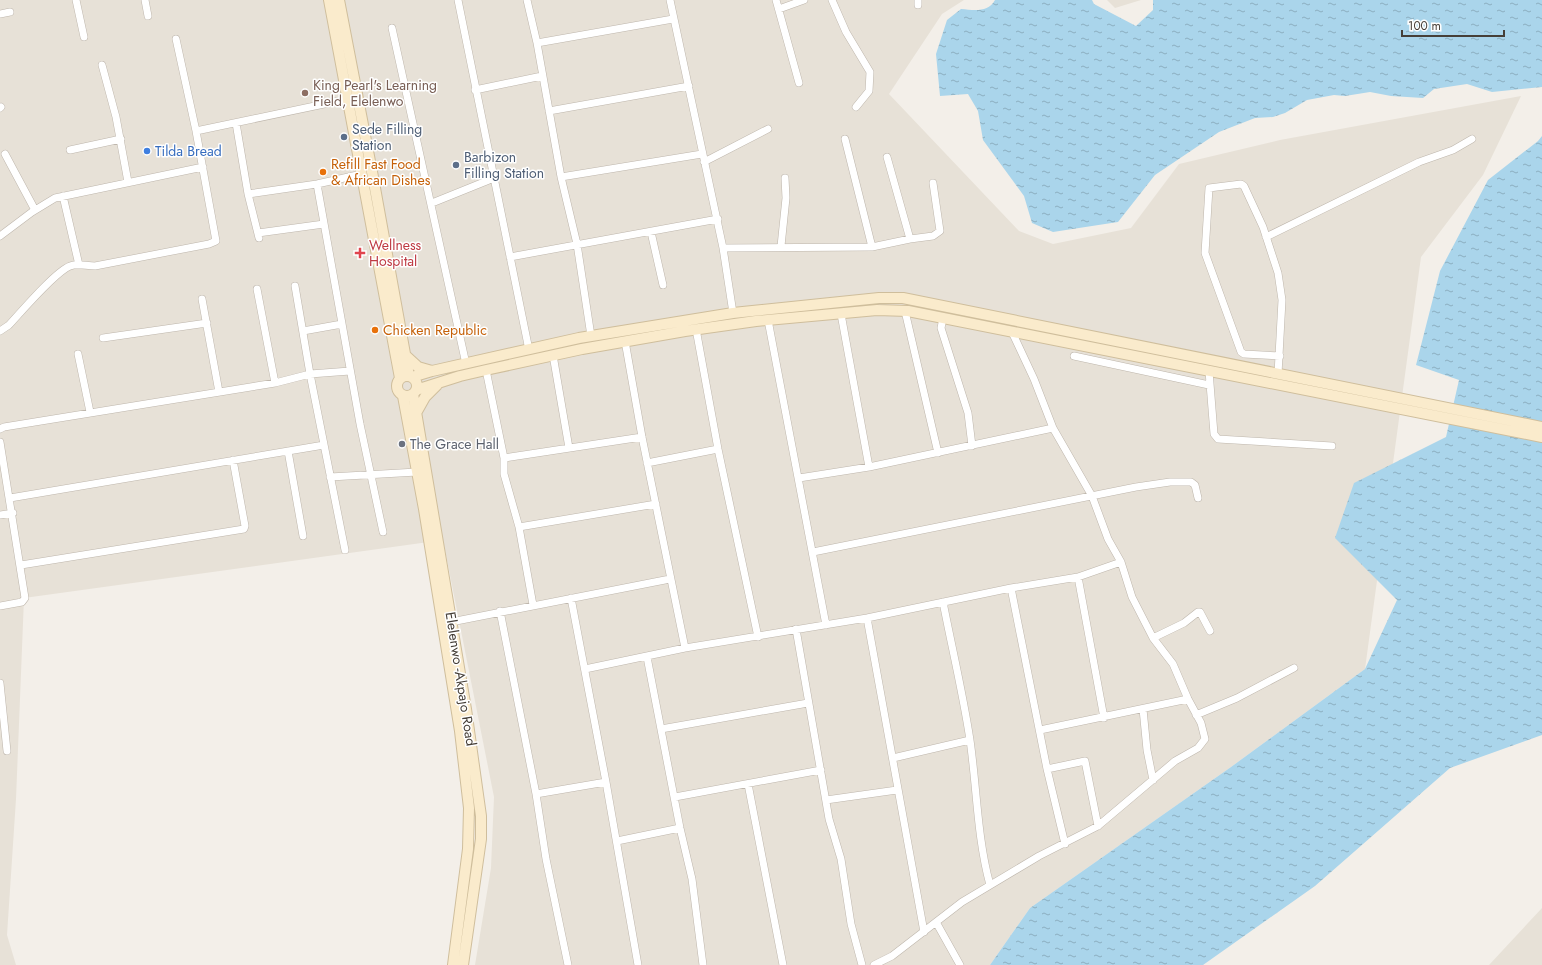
<svg xmlns="http://www.w3.org/2000/svg" width="1542" height="965" font-family="Jost,sans-serif">
  <defs>
    <pattern id="water-ripples" width="26" height="14" patternUnits="userSpaceOnUse"><rect width="26" height="14" fill="#aad5eb"/><path d="M2 4q2-2 4 0t4 0M15 11q2-2 4 0t4 0" fill="none" stroke="#8caebf"/></pattern>
  </defs>
  <rect width="100%" height="100%" fill="#f3efe9"/>
  <path fill="#e7e1d7" d="M0,0H964L942,14L889,94L1019,231L1053,244L1131,228L1179,164L1280,140L1521,96L1483,175L1421,257L1365,669L1231,767L1030,908L990,965H475L491,868L494,797L443,540L24,598L16,799L7,935L16,965H0Z
    M1107,0H1141L1115,8Z
    M1542,908V965H1489Z"/>
  <path fill="url(#water-ripples)" d="M995,0H1092L1094,4L1136,26L1153,10V0H1542V87L1492,92L1467,84L1434,89L1423,98L1391,96L1370,92L1345,96L1334,95L1307,100L1285,113L1273,117L1255,118L1219,132L1155,175L1118,222L1053,232L1032,223L1024,196L983,140L978,111L968,94L940,96L936,54L947,20L961,9C974,10 988,13 995,0Z
    M1542,136V735L1450,768L1315,886L1203,965H990L1030,908L1231,767L1365,669L1397,600L1335,538L1354,483L1446,437L1459,380L1416,365L1440,271L1488,180L1538,141Z"/>
  <g fill="none" stroke-linecap="round" stroke-linejoin="round">
    <g stroke="#beb6ac" stroke-width="8">
      <path id="minor" d="M76,0L84,37
        M145,0L148,16
        M458,0L529,350
        M527,0L537,43L561,177L577,244L591,336
        M670,0L723,248L733,313
        M776,0L799,83
        M832,0L846,32L870,72L869,91L856,107
        M918,0V5
        M779,9L804,0
        M0,14L10,12
        M392,28L466,364
        M537,43L673,19
        M102,65L116,117L128,182
        M475,90L542,76
        M0,108L1,107
        M549,111L689,86
        M236,123L248,194L259,238
        M196,131L348,99
        M70,150L121,139
        M5,154L35,210
        M887,157L910,239
        M704,162L768,129
        M561,177L702,154
        M317,184L360,424L383,532
        M248,194L317,184L362,174
        M63,196L79,265
        M432,203L494,178
        M651,232L663,285
        M258,233L324,224
        M0,236L32,212L55,198L203,167
        M1266,237L1419,162L1453,150L1472,139
        M781,246L786,198L785,178
        M872,247L910,239L933,236L940,231L933,183
        M723,248L872,247L845,139
        M510,257L718,219
        M295,286L310,374L345,550
        M257,289L275,383
        M202,299L219,392
        M905,311L938,453
        M841,314L869,467
        M943,318L941,328L968,413L972,446
        M768,320L826,625
        M696,329L718,449L758,637
        M0,331L9,325C21,312 55,272 70,266C78,263 86,266 95,266L209,244L216,241L196,131L176,39
        M303,331L342,324
        M103,338L207,323
        M625,341L642,437L685,648
        M78,354L90,412
        M553,355L569,448
        M1074,356L1209,385
        M486,370L504,458V474L519,527L533,605
        M1209,371L1214,434L1218,439L1332,446
        M1278,374L1282,300L1278,273L1263,227L1244,186L1241,184L1209,188L1205,253L1241,352L1244,354L1280,356
        M0,429L4,427L275,383L310,374L350,371
        M0,442L25,598L22,602L0,606
        M288,451L303,536
        M504,458L642,437
        M647,463L718,449
        M330,477L417,472
        M799,478L869,467L1053,428
        M10,498L324,445
        M0,515L13,513
        M519,527L656,504
        M813,552L1136,487L1170,482H1191L1195,485L1198,498
        M21,565L244,529L245,526L233,460
        M1078,577L1104,718
        M1011,588L1047,769L1065,844
        M571,598L606,782L638,965
        M943,602C952,648 963,694 970,740C977,789 977,837 990,885
        M500,611L536,794L546,859L568,965
        M867,618L924,932
        M451,622L670,579
        M796,629L829,819L841,859L851,924L862,965
        M1153,638L1184,623L1198,612H1200L1210,631
        M647,657L680,828L692,879L703,965
        M585,669L685,648L867,618L1011,588L1078,577L1121,562
        M0,683L7,751
        M1143,709L1147,750L1153,780
        M1196,715L1237,698L1294,668
        M661,729L808,703
        M1040,730L1188,699
        M893,758L970,740
        M1047,769L1085,761L1098,826
        M748,784L783,965
        M536,794L606,782
        M675,797L821,770
        M826,800L897,790
        M617,841L680,828
        M936,922L960,965
        M874,965L892,956L962,902L1039,856L1098,826L1175,761L1198,748L1205,739L1201,723L1188,699L1173,664L1153,638L1132,597L1121,562L1108,539L1092,496L1053,428L1034,379L1012,332"/>
    </g>
    <g stroke="#cfbe9c" stroke-width="12">
      <path id="secondary" d="M329,0L400,378
        M339,0L373,177L409,376
        M406,356L418,367L432,371
        M397 386a10 10 0 1 1 20 0a10 10 0 1 1-20 0Z
        M412,377L432,371L579,338L733,313L879,298H903L1542,427
        M416,390L460,376L486,370L582,349L685,331L756,321L877,310L908,311L1542,437
        M413,394L466,709L481,816V839L463,965
        M403,396L424,509L460,731L469,808L468,849L453,965
        M416,413L425,397L437,385"/>
    </g>
    <use href="#minor" stroke="#fff" stroke-width="7"/>
    <use href="#secondary" stroke="#faebcc" stroke-width="10"/>
  </g>
  <circle fill="#8d6e63" stroke="#fff" stroke-width="1.5" cx="305" cy="93" r="4"/>
  <g fill="#5c6f8a" stroke="#fff" stroke-width="1.5">
    <circle cx="344" cy="137" r="4"/>
    <circle cx="456" cy="165" r="4"/>
  </g>
  <circle fill="#3f7fe0" stroke="#fff" stroke-width="1.5" cx="147" cy="151" r="4"/>
  <g fill="#e8710a" stroke="#fff" stroke-width="1.5">
    <circle cx="323" cy="172" r="4"/>
    <circle cx="375" cy="330" r="4"/>
  </g>
  <path fill="#e0444e" stroke="#fff" stroke-width="1.5" d="M358 247h4v4h4v4h-4v4h-4v-4h-4v-4h4z"/>
  <circle fill="#6b7280" stroke="#fff" stroke-width="1.5" cx="402" cy="444" r="4"/>
  <g text-anchor="middle" stroke-width="3" stroke-linejoin="round" paint-order="stroke">
    <g font-size="14" fill="#785e54" stroke="#fff" text-anchor="start">
      <text x="313" y="90">King Pearl's Learning<tspan x="313" dy="16">Field, Elelenwo</tspan></text>
    </g>
    <g font-size="14" fill="#4e5e75" stroke="#fff" text-anchor="start">
      <text x="352" y="134">Sede Filling<tspan x="352" dy="16">Station</tspan></text>
      <text x="464" y="162">Barbizon<tspan x="464" dy="16">Filling Station</tspan></text>
    </g>
    <g font-size="14" fill="#366cbe" stroke="#fff" text-anchor="start">
      <text x="155" y="156">Tilda Bread</text>
    </g>
    <g font-size="14" fill="#c56008" stroke="#fff" text-anchor="start">
      <text x="331" y="169">Refill Fast Food<tspan x="331" dy="16">&amp; African Dishes</tspan></text>
      <text x="383" y="335">Chicken Republic</text>
    </g>
    <g font-size="14" fill="#be3a42" stroke="#fff" text-anchor="start">
      <text x="369" y="250">Wellness<tspan x="369" dy="16">Hospital</tspan></text>
    </g>
    <g font-size="14" fill="#5b616d" stroke="#fff" text-anchor="start">
      <text x="410" y="449">The Grace Hall</text>
    </g>
    <g font-size="14" fill="#463f38" stroke="#fff">
      <text transform="translate(461 679) rotate(81)" y="5">Elelenwo -Akpajo Road</text>
    </g>
  </g>
  <path d="M1402 30v6h102v-6" fill="none" stroke="#463f38" stroke-width="2"/>
  <text x="1408" y="30" font-size="12" fill="#463f38" stroke="#ffffff" stroke-width="3" paint-order="stroke">100 m</text>
</svg>
